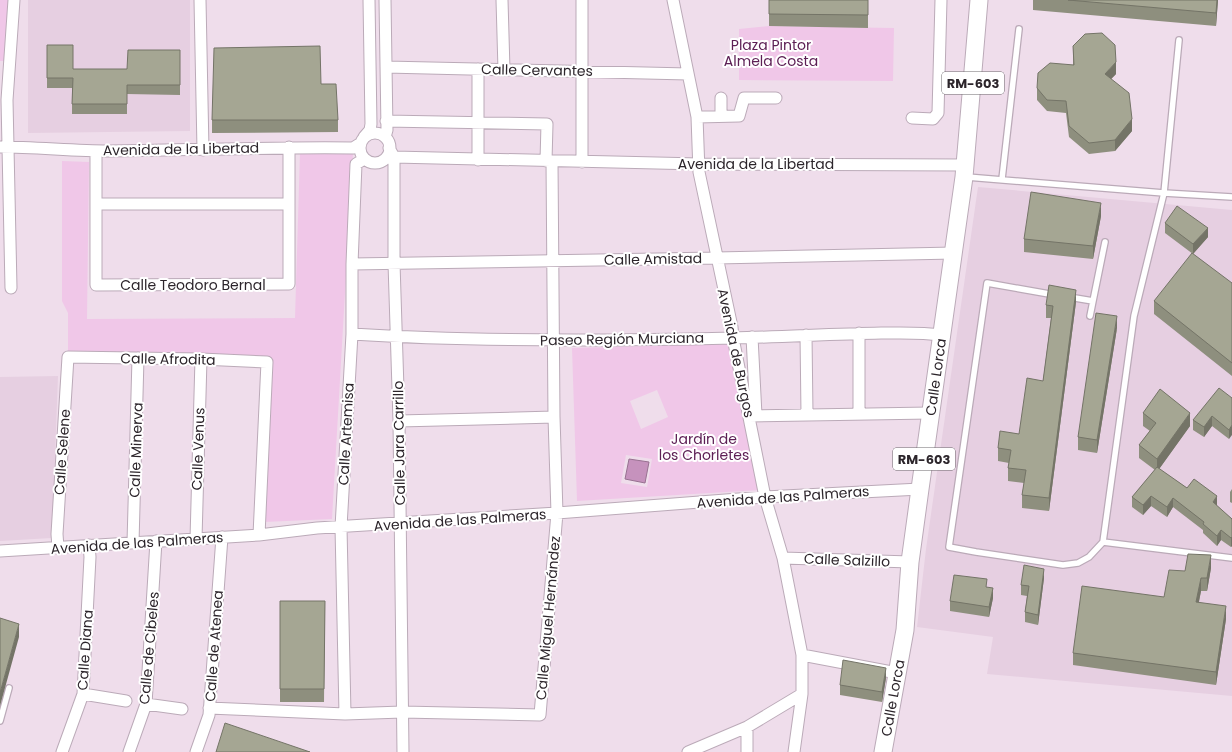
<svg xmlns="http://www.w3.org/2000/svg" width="1232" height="752" font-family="Poppins,sans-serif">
  <rect width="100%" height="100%" fill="#efddeb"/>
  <path fill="#e6cfe1" d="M28,0H190V131L28,133Z
    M978,187L1232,210V696L987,674L993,637L917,627L926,549Z
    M58,376L52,538L0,541V377Z"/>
  <path fill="#f0c7e8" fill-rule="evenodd" d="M0,0H9L8,61H0Z
    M769,26L894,28L893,81L739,80V29Z
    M300,153H353L332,519L264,522L272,360L68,354V313L62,301V161L89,162L87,319L295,318Z
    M730,344L760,490L577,501L572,348ZM657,390L668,417L641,429L630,401ZM626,455L652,459L647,487L621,483Z"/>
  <path fill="#c692bd" stroke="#987191" d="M629,459L649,462L645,483L625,479Z"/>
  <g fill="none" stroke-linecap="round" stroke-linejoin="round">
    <g stroke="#bbaab8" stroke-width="8">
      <path id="lane" d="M967,177L1164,193L1179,40
        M1002,179L1019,29
        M1055,295L987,283L949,547L976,552L1063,565L1078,563L1089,557L1103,542L1134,316L1164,193L1232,197
        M1069,297L1093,301L1090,316
        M1093,301L1105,242
        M1103,542L1232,558
        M0,721L9,688"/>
    </g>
    <g stroke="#bbaab8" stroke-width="13">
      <path id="street" d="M200,0L203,150
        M502,0L504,70
        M673,0L697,117L699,172L732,327L733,338L765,497L783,558L802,655V694L794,752
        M386,67L688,74
        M721,98V116
        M697,117L739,116L744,98H776
        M912,118L933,119L938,113L941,0
        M386,121L547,124L546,161
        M360 148a15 15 0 1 1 30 0a15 15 0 1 1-30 0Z
        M364,137L370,130L371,124L369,0
        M385,137L387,130L385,0
        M0,147C36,147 73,151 109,151C190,150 271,147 353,148L361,143
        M389,148L394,157V263L399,421L403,752
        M96,151V285L289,284V147
        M385,159L394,157L699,164L965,165
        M478,160V69
        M582,162V0
        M96,204H289
        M352,264L716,258L954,253
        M11,288L7,100L14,0
        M859,333V414
        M352,334C478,342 606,341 733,338C782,337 831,334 881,333C901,333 921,332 941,335
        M806,335L807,414
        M752,337L756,415
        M749,416L930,413
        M399,421L554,417
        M196,539L201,359
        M133,543L138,358
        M58,548L57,534L68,357L201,359L267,362L259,535
        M0,551L259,535L317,528L557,513L765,497L920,489
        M783,558L910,562
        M802,655L897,673
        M83,694L126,701
        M146,704L182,709
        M209,708L345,714L402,712L540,715L557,513L554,417L552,161
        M345,714L341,527L352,334V264L356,164L364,159
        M747,727V752
        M62,752L83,694L90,557L89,545
        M129,752L146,704L156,541
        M196,752L209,715L222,537
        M688,752L747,727L802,694"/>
    </g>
    <g stroke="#bbaab8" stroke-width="19">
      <g id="primary">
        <path id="s1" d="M883,752L905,630L910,562L920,489L964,177L979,0"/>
      </g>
    </g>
    <use href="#lane" stroke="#fff" stroke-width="5.5"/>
    <use href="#street" stroke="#fff" stroke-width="11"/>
    <use href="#primary" stroke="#fff" stroke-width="17"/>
  </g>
  <path fill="#8e8f7e" d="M769,0H868V28L769,26Z
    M1033,0H1218L1216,26L1033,10Z
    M1073,46L1116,74L1111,79L1132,131L1115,151L1089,154L1069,137L1066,113L1047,111L1037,100V88L1073,65Z
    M180,50V95L127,94V114H72V88H47V78L73,69H127Z
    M321,84L338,120V132L212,133V120Z
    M1101,216L1093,259L1024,252V239Z
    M1165,223L1208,237L1193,254L1165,233Z
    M1232,283V376L1154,314V301Z
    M1076,302L1049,511L1022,508V495L1024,483L1008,481V468L1009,463L998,461V448L1019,434L1043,381L1051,318H1046V305Z
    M1117,328L1097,453L1078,450V437Z
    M1232,398L1229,439L1212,426L1204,437L1193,430V420Z
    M1143,413L1190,426L1159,469L1187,488L1217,506L1232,519V518V546L1231,547L1221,540L1217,546L1203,533V530L1173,507L1167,517L1151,506L1143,515L1132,507V497L1155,470L1139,458V445L1150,431L1143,426Z
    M1232,489V503L1230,502V492Z
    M1211,568L1207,591H1201L1199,602L1226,619L1216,685L1073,665V653L1164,597L1185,571Z
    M1044,578L1038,625L1025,622V612L1027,596L1021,595V585Z
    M987,587L993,598L989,617L950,611V601Z
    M280,601H325L324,702H280Z
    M886,678L882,702L840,695V685Z"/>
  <path fill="#747467" d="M1217,0H1218L1216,26V13Z
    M1116,62V74L1105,85V74Z
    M1132,119V131L1115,151V140Z
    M1101,203V216L1093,259V246Z
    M1208,228V237L1193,254V244Z
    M1076,290V302L1049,511V498Z
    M1117,316V328L1097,453V440Z
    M1190,413V426L1157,472V459Z
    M1212,416V426L1204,437V427Z
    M1232,425V435L1229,439V430Z
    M1151,496V506L1143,515V505Z
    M1217,496V506L1213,502Z
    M1173,498V507L1167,517V507Z
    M1221,530V540L1217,546V536Z
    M1232,537V546L1231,547V538Z
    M1211,555V568L1207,591V578Z
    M1044,569V578L1038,625V615Z
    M1201,578V591L1196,615V602Z
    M993,588V598L989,617V607Z
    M1226,606V619L1216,685V672Z
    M19,624V637L0,706V693Z
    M886,668V678L882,702V692Z"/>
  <path fill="#a5a693" stroke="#747467" d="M769,0H868V15L769,14Z
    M1068,0H1217L1216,13Z
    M1102,33L1115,45L1116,62L1105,74L1129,93L1132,119L1115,140L1089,143L1069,126L1066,101L1047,100L1037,88L1038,73L1050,63L1074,65L1073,46L1085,34Z
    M47,45H73V69H127L128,50H180V85H127V104H72L73,78H47Z
    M320,46L321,84H336L338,120H212L214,48Z
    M1031,192L1101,203L1093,246L1024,239Z
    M1177,206L1208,228L1193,244L1165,223Z
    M1192,253L1232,283V363L1154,301Z
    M1049,285L1076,290L1049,498L1022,495L1026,470L1008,468L1011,450L998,448L1000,431L1019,434L1027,378L1043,381L1053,306L1046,305Z
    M1096,313L1117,316L1097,440L1078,437Z
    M1219,388L1232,398V425L1229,430L1212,416L1204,427L1193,420Z
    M1160,389L1190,413L1157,459L1139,445L1156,423L1143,413Z
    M1157,467L1187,488L1194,479L1217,496L1213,502L1232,519V518V537L1231,538L1221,530L1217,536L1203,524L1204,522L1173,498L1167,507L1151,496L1143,505L1132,497Z
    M1188,554L1211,555L1207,578H1201L1196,602L1226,606L1216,672L1073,653L1082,586L1164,597L1169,570L1185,571Z
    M1024,565L1044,569L1038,615L1025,612L1029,586L1021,585Z
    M954,575L987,579L986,587L993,588L989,607L950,601Z
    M280,601H325L324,689H280Z
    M0,618L19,624L0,693Z
    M843,660L886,668L882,692L840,685Z
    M225,723L310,752H216Z"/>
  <g text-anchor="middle" stroke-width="4" stroke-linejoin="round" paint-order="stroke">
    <g fill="#fff" stroke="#6b666b" stroke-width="1">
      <rect x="942" y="72" width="62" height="22" rx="3"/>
      <rect x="893" y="448" width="62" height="22" rx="3"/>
    </g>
    <g font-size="13" font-weight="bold" fill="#2c252b">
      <text x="973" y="88">RM-603</text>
      <text x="924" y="464">RM-603</text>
    </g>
    <g font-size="14" fill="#5d2055" stroke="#fff">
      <text x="771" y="50">Plaza Pintor<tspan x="771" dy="16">Almela Costa</tspan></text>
      <text x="704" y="444">Jardín de<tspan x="704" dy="16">los Chorletes</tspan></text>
    </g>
    <g font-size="14" fill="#2c252b" stroke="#fff">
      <text transform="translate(537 70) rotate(1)" y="5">Calle Cervantes</text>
      <text transform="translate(181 149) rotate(-1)" y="5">Avenida de la Libertad</text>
      <text x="756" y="169">Avenida de la Libertad</text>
      <text transform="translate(653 259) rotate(-1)" y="5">Calle Amistad</text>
      <text x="193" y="290">Calle Teodoro Bernal</text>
      <text transform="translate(622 339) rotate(-1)" y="5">Paseo Región Murciana</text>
      <text transform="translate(736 353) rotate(78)" y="5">Avenida de Burgos</text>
      <text transform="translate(168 359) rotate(1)" y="5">Calle Afrodita</text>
      <text dy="5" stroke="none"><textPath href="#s1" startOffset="379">Calle Lorca</textPath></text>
      <text transform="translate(346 434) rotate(-87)" y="5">Calle Artemisa</text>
      <text transform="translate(399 443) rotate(-91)" y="5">Calle Jara Carrillo</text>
      <text transform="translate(198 449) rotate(-88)" y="5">Calle Venus</text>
      <text transform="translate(136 450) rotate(-88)" y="5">Calle Minerva</text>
      <text transform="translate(62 452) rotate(-86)" y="5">Calle Selene</text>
      <text transform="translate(783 497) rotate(-4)" y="5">Avenida de las Palmeras</text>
      <text transform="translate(460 520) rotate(-4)" y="5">Avenida de las Palmeras</text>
      <text transform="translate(137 543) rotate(-4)" y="5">Avenida de las Palmeras</text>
      <text transform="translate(847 560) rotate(2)" y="5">Calle Salzillo</text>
      <text transform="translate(548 618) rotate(-85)" y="5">Calle Miguel Hernández</text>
      <text transform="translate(214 646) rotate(-86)" y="5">Calle de Atenea</text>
      <text transform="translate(149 648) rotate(-85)" y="5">Calle de Cibeles</text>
      <text transform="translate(85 650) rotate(-86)" y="5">Calle Diana</text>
      <text dy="5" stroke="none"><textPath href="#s1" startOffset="55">Calle Lorca</textPath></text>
    </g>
  </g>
</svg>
